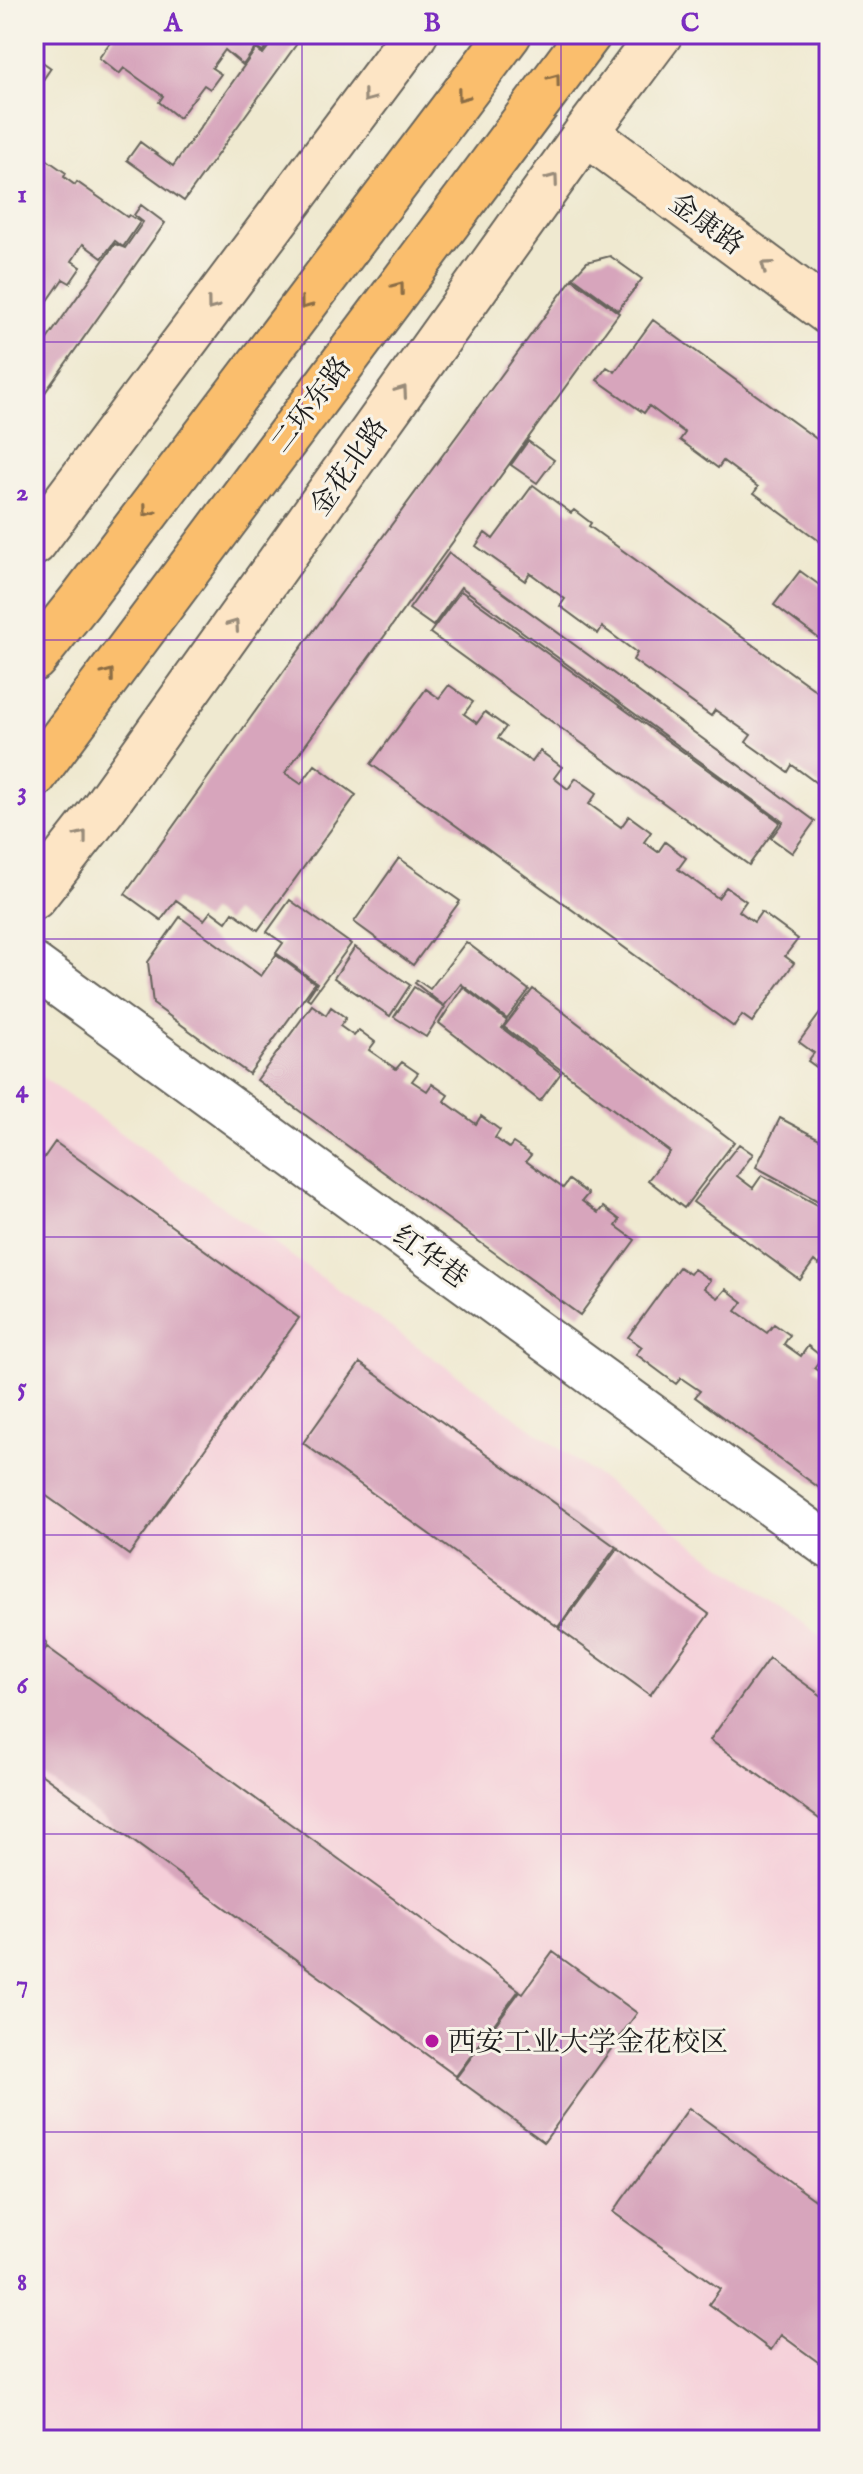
<svg xmlns="http://www.w3.org/2000/svg" width="863" height="2474" font-family="'IM FELL English','Noto Serif SC',serif">
  <rect width="100%" height="100%" fill="#f7f3e8"/>
  <filter id="ink" filterUnits="userSpaceOnUse"><feTurbulence type="fractalNoise" baseFrequency=".0125" numOctaves="2"/><feDisplacementMap in="SourceGraphic" scale="16" xChannelSelector="R" yChannelSelector="G"/><feConvolveMatrix kernelMatrix="1 2 1 2 8 2 1 2 1" color-interpolation-filters="sRGB"/></filter>
  <filter id="wash" filterUnits="userSpaceOnUse"><feTurbulence type="fractalNoise" baseFrequency=".006" numOctaves="4" result="noise"/><feDisplacementMap in="SourceGraphic" scale="32" xChannelSelector="R" yChannelSelector="G"/><feGaussianBlur stdDeviation="1.8" result="paint"/><feColorMatrix in="noise" values="0 0 0 0 0 0 0 0 0 0 0 0 0 0 0 0 0 1.4 0 .05"/><feComposite in="paint" operator="in"/></filter>
  <g filter="url(#wash)">
    <rect width="100%" height="100%" fill="#efe9d0"/>
    <path fill="#f5cfd9" d="M34,1071L829,1642V2440H34Z"/>
    <g id="blocks">
      <path fill="#d7a5bc" d="M116,34H275L262,52L256,47L243,65L225,50L212,68L221,74L210,89L204,85L179,118L159,102L163,96L124,68L119,74L99,58Z
        M278,34H296L301,38L184,201L127,160L140,142L173,166L256,49L263,54Z
        M34,56L51,68L34,93Z
        M36,152L66,173L64,177L75,185L77,182L127,217L129,215L140,222L123,247L115,241L102,258L83,244L72,261L81,267L70,283L63,279L40,312L34,308Z
        M141,205L165,223L34,408V349L38,352L115,244L125,248L143,222L134,215Z
        M610,256L642,279L618,310L573,277L587,262Z
        M572,279L619,313L285,773L301,784L315,765L356,795L258,930L233,912L226,922L211,911L204,920L176,900L161,920L125,894L284,671Z
        M653,320L829,448V548L754,493L758,487L723,461L718,468L680,440L685,433L649,406L644,413L597,380L607,367L615,372Z
        M528,441L554,460L537,483L511,465Z
        M533,485L571,513L574,510L591,523L589,526L829,700V802L822,797L827,791L792,765L788,772L746,742L751,735L715,710L711,716L633,660L637,653L602,627L598,634L560,606L565,599L530,573L525,581L476,546L485,533L493,539Z
        M449,553L815,821L792,853L771,838L783,822L461,587L433,626L409,609Z
        M800,571L829,592V646L774,605Z
        M461,591L780,822L749,865L430,633Z
        M449,685L473,702L464,714L477,723L485,712L506,727L498,738L532,762L540,751L562,767L554,778L568,789L576,778L597,793L589,804L621,827L629,816L651,832L644,842L658,852L665,842L686,858L678,869L718,898L726,887L746,901L739,911L754,922L761,912L798,939L785,956L794,963L752,1022L742,1015L734,1027L371,764L426,689L439,698Z
        M399,858L460,901L413,965L354,922Z
        M290,900L351,944L310,1000L307,998L317,983L276,953L283,943L267,932Z
        M180,917L261,976L276,955L315,983L249,1074L153,1004L148,962Z
        M466,942L529,990L507,1019L461,984L444,1006L415,983L417,980L430,989Z
        M355,947L410,985L390,1016L334,978Z
        M414,987L445,1007L426,1037L394,1017Z
        M463,987L507,1021L502,1028L561,1073L540,1101L439,1023Z
        M533,989L734,1142L684,1208L648,1180L670,1152L504,1027Z
        M829,1001V1076L808,1061L814,1053L799,1042Z
        M312,1005L326,1015L331,1007L346,1018L340,1026L354,1036L359,1030L375,1042L369,1050L396,1069L402,1062L418,1073L412,1081L427,1091L432,1084L448,1095L444,1101L476,1124L481,1116L500,1130L495,1138L509,1148L513,1143L531,1155L526,1161L563,1188L569,1180L588,1194L582,1201L598,1213L603,1207L620,1220L616,1226L635,1240L580,1315L257,1080Z
        M780,1118L829,1144V1207L756,1167Z
        M55,1142L299,1318L129,1555L34,1487V1172Z
        M739,1144L753,1154L737,1176L753,1188L762,1175L829,1211V1251L819,1265L814,1261L800,1280L693,1202Z
        M679,1267L690,1274L694,1269L710,1280L704,1288L718,1298L726,1289L743,1302L736,1311L767,1333L774,1324L790,1335L784,1344L801,1356L808,1346L822,1357L814,1368L829,1379V1495L695,1397L700,1391L681,1378L676,1384L636,1354L642,1347L628,1337Z
        M360,1363L616,1547L558,1627L303,1443Z
        M618,1548L709,1614L650,1695L559,1629Z
        M34,1633L47,1643L34,1661Z
        M47,1647L519,1990L456,2076L34,1769V1665Z
        M769,1658L829,1701V1826L710,1740Z
        M553,1952L637,2013L544,2142L456,2078L520,1991L523,1993Z
        M689,2108L829,2210V2370L781,2335L771,2350L709,2304L720,2289L613,2212Z"/>
    </g>
  </g>
  <g filter="url(#ink)">
    <use href="#blocks" fill-opacity="0" stroke="#66645b" stroke-width="2"/>
    <g fill="none" stroke-linecap="round" stroke-linejoin="round">
      <g stroke="#66645b" stroke-width="48">
        <path id="street" d="M34,966L829,1546"/>
      </g>
      <g stroke="#66645b" stroke-width="48">
        <path id="secondary" d="M586,133L829,313
          M34,543L415,34
          M34,897L103,809L586,133L660,34"/>
      </g>
      <g stroke="#66645b" stroke-width="48">
        <path id="highway" d="M34,659L81,600L509,34
          M34,776L589,34"/>
      </g>
      <use href="#street" stroke="#fff" stroke-width="44"/>
      <use href="#secondary" stroke="#fde5c5" stroke-width="44"/>
      <use href="#highway" stroke="#fabe6d" stroke-width="44"/>
    </g>
    <defs><path id="oneway-chevron" d="M-2-3.5L2.5 0L-2 3.5" fill="none" stroke-width="1.6" stroke-linecap="round" stroke-linejoin="round" transform="scale(2)"/></defs>
    <g stroke="#8b6d44">
      <use href="#oneway-chevron" transform="translate(555 79) rotate(-53)"/>
      <use href="#oneway-chevron" transform="translate(462 96) rotate(127)"/>
      <use href="#oneway-chevron" transform="translate(399 287) rotate(-53)"/>
      <use href="#oneway-chevron" transform="translate(305 304) rotate(127)"/>
      <use href="#oneway-chevron" transform="translate(148 511) rotate(127)"/>
      <use href="#oneway-chevron" transform="translate(109 674) rotate(-53)"/>
    </g>
    <g stroke="#988b79">
      <use href="#oneway-chevron" transform="translate(368 97) rotate(127)"/>
      <use href="#oneway-chevron" transform="translate(553 179) rotate(-54)"/>
      <use href="#oneway-chevron" transform="translate(766 266) rotate(-144)"/>
      <use href="#oneway-chevron" transform="translate(212 305) rotate(127)"/>
      <use href="#oneway-chevron" transform="translate(402 391) rotate(-55)"/>
      <use href="#oneway-chevron" transform="translate(234 625) rotate(-55)"/>
      <use href="#oneway-chevron" transform="translate(82 836) rotate(-52)"/>
    </g>
  </g>
  <path fill="none" stroke="#7b2cbf" stroke-width="2" stroke-opacity="0.55" d="M302,34V2440M561,34V2440M34,342H829M34,640H829M34,939H829M34,1237H829M34,1535H829M34,1834H829M34,2132H829"/>
  <circle fill="#b5179e" stroke="#f7f3e8" stroke-width="3" cx="432" cy="2041" r="8"/>
  <g text-anchor="middle" stroke-width="6" stroke-linejoin="round" paint-order="stroke">
    <g font-size="28" fill="#1c1c1c" stroke="#f7f3e8">
      <text transform="translate(707 223) rotate(36)" y="10">金康路</text>
      <text transform="translate(310 404) rotate(-53)" y="10">二环东路</text>
      <text transform="translate(348 466) rotate(-55)" y="10">金花北路</text>
      <text transform="translate(431 1256) rotate(36)" y="10">红华巷</text>
    </g>
    <g font-size="28" fill="#1c1c1c" stroke="#f7f3e8" text-anchor="start">
      <text x="448" y="2051">西安工业大学金花校区</text>
    </g>
  </g>
  <rect width="863" height="2474" fill="none" stroke="#f7f3e8" stroke-width="88"/>
  <rect x="44" y="44" width="775" height="2386" fill="none" stroke="#7b2cbf" stroke-width="3"/>
  <g font-size="26" text-anchor="middle" font-weight="bold" fill="#7b2cbf">
    <text x="173" y="31">A</text>
    <text x="432" y="31">B</text>
    <text x="690" y="31">C</text>
    <text x="22" y="202">1</text>
    <text x="22" y="500">2</text>
    <text x="22" y="799">3</text>
    <text x="22" y="1097">4</text>
    <text x="22" y="1395">5</text>
    <text x="22" y="1693">6</text>
    <text x="22" y="1992">7</text>
    <text x="22" y="2290">8</text>
  </g>
</svg>
